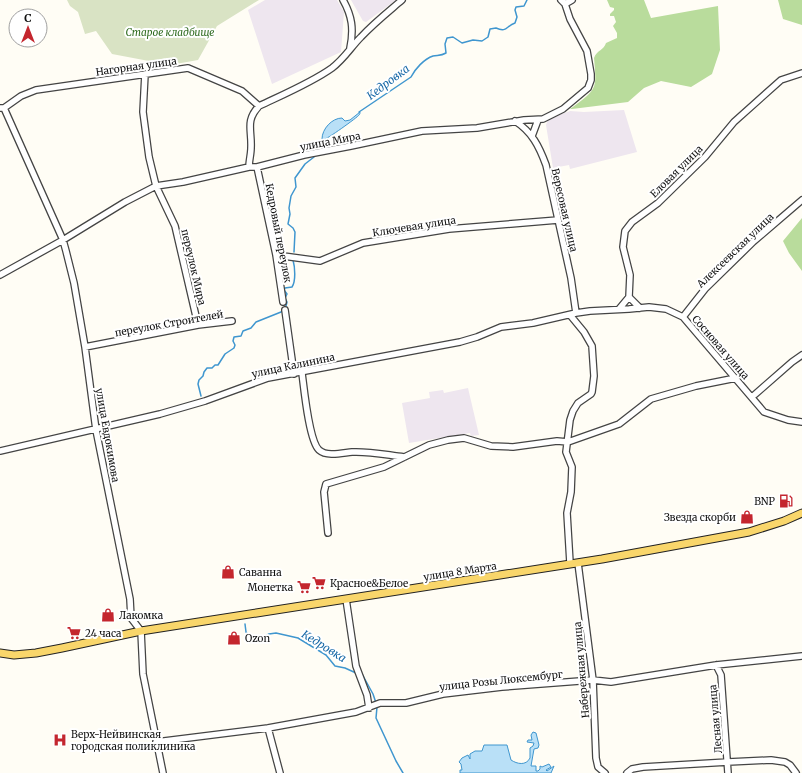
<svg xmlns="http://www.w3.org/2000/svg" width="802" height="773" font-family="Merriweather,serif">
  <rect width="100%" height="100%" fill="#fffdf5"/>
  <path fill="#eee6ef" d="M265,0H337L344,12L341,52L272,84L248,10Z
    M351,0H396L366,22L363,21Z
    M624,110L637,152L570,169L569,165L553,168L546,125L548,119L570,111L584,112Z
    M468,388L479,435L471,436L470,433L409,443L402,403L430,398L429,392L443,390L444,393Z"/>
  <path fill="#b9dc9c" d="M607,0H644L651,18L718,6L720,50L712,74L691,87L661,81L644,88L628,102L572,109H570C597,89 597,90 594,58C597,50 604,50 606,43L617,38V33L613,26L616,22L614,16H610V14L614,10V8L610,7Z
    M778,0H802V25L783,19Z
    M802,218V271L789,253L783,241Z"/>
  <path fill="#d9e3c4" d="M67,0H259L217,26L198,60L170,65L112,54L96,31L85,34L78,12L70,6Z"/>
  <path fill="#b9e0f7" stroke="#3f96cf" d="M360,112C360,113 360,114 359,115C358,117 326,140 323,140L322,139C322,129 332,118 342,118L345,121L350,120Z
    M533,732L536,733L539,745L538,748L534,749L531,766H536V771H538L540,769V766L542,767L549,764L551,767L546,770L547,771L554,766L551,773H460V770H462L461,764L459,762L462,758L468,755L470,759V754L475,751H482L484,745H507L511,760C517,764 526,766 530,758V748L533,746L534,743L527,742L528,740H532L531,735Z"/>
  <g fill="none" stroke-linecap="round" stroke-linejoin="round">
    <path stroke="#3f96cf" stroke-width="1.5" d="M359,112L411,77C415,69 424,59 433,56C438,55 441,56 446,53L445,44L447,38L453,37L462,43L473,40L482,41L488,37L490,29L496,28C507,33 506,26 515,23L517,17L515,10L516,7L524,6L527,0
      M319,147L322,145L324,140
      M294,252L295,232L293,228L288,224L290,214L289,208L291,196L296,187L295,178L305,164L314,157
      M201,396L198,384L199,380L203,376L204,372L207,368H212L215,365H218L225,354L234,348L235,345L233,341L234,337L241,336L243,331L251,328L256,322L281,312L286,306L287,302L285,298L287,294L284,290L285,288L292,287C296,281 295,267 293,260
      M245,624L246,632L251,639L258,640L269,634L276,633L298,638L326,655L335,666L345,668L356,673
      M362,674L373,694L376,703
      M377,707L376,718L396,761L403,773"/>
    <g stroke="#444" stroke-width="8">
      <path id="minor" d="M343,0C352,16 354,29 350,48
        M565,4L572,0
        M145,74L143,112L149,157L156,186L175,226L198,325
        M0,108H4L21,96L36,90L188,68L242,91L259,106C282,95 311,83 332,68C344,59 351,47 361,37C374,23 388,12 402,0
        M4,108L63,240L66,251L74,283L85,347L96,430L130,599L131,618L141,631L143,674L163,773
        M515,121C532,132 539,146 546,165L571,278L576,313
        M532,136L538,120
        M249,167C249,161 251,154 251,148C252,130 245,121 259,106
        M257,167L276,255L283,302
        M276,255L320,261L363,243L449,229L558,220
        M0,275L63,240L125,202L156,186L183,182L249,167H257L304,155L351,146L422,131L477,128L524,120L543,119L563,109L588,88L591,80V74L587,51L570,19L565,4L561,0
        M640,308L629,297L630,275L623,247L625,231L632,222L658,203L705,157L734,122L781,80L802,73
        M619,309L629,297
        M285,310L294,374
        M570,315L584,332L592,346L594,376L592,392L591,394L578,403L573,411L570,420L566,452L572,467L571,492L567,513L570,563
        M683,317L705,289L753,242L802,200
        M85,347L198,325L232,321
        M302,373C304,388 309,441 319,450C327,457 342,453 352,452C368,451 387,455 404,457
        M752,397L792,362L802,355
        M0,451L160,414L205,401L268,378L460,342L477,337L501,327L533,323L576,313L590,311L629,309L649,307L666,309L683,317L764,412L788,420L802,422
        M328,533L324,492L326,484L384,467L429,445L448,440L464,438L491,446L513,447L557,441L568,442L619,424L651,399L696,386L736,378
        M578,563L593,680L596,758L598,767L605,773
        M346,599L356,666L367,695L369,708
        M716,665L721,675L728,773
        M268,728L280,773
        M156,742L268,728L356,712L380,703H406L443,694L502,687L593,680L611,682L716,665L802,656
        M627,773L632,769L643,767L728,762L771,760L785,762L790,765L796,773"/>
    </g>
    <g stroke="#222" stroke-width="9">
      <path id="major" d="M0,653L14,655L36,653L62,648L141,631L602,559L749,532L784,521L802,513"/>
    </g>
    <use href="#minor" stroke="#fff" stroke-width="5.5"/>
    <use href="#major" stroke="#f9d66b" stroke-width="7"/>
  </g>
  <defs>
    <g id="fuel-bare" transform="scale(1.08)"><path d="M-5.5-6h7V0h2V4h1.3V-2.5L3-4.5l.8-.8L6-3V5H2.5V1h-1V6h-7ZM-4.2-4.7v3.2H.2V-4.7Z" fill="#c4262e" stroke="#fff" stroke-width="2.5" paint-order="stroke"/></g>
    <g id="shop-bare" transform="scale(1.08)"><path d="M-5-2.5h2.3a2.7 3.5 0 0 1 5.4 0H5L5.5 6h-11ZM-1.5-2.5h3a1.5 2.3 0 0 0-3 0Z" fill="#c4262e" stroke="#fff" stroke-width="2.5" paint-order="stroke"/></g>
    <g id="supermarket-bare" transform="scale(1.08)"><path d="M-6-5.5h2.5l.6 2H6L4.5 2H-2.5L-4.4-4H-6ZM-1.5 3.2a1.3 1.3 0 1 0 .1 0ZM3 3.2a1.3 1.3 0 1 0 .1 0Z" fill="#c4262e" stroke="#fff" stroke-width="2.5" paint-order="stroke"/></g>
    <g id="hospital-bare" transform="scale(1.08)"><path d="M-5-5h3v3.5h4V-5h3V5h-3V1.5h-4V5h-3Z" fill="#c4262e" stroke="#fff" stroke-width="2.5" paint-order="stroke"/></g>
  </defs>
  <g fill-rule="evenodd">
    <use href="#fuel-bare" x="786" y="501"/>
    <use href="#shop-bare" x="747" y="517"/>
    <use href="#shop-bare" x="228" y="572"/>
    <use href="#supermarket-bare" x="319" y="583"/>
    <use href="#supermarket-bare" x="304" y="587"/>
    <use href="#shop-bare" x="108" y="615"/>
    <use href="#supermarket-bare" x="74" y="633"/>
    <use href="#shop-bare" x="234" y="638"/>
    <use href="#hospital-bare" x="60" y="740"/>
  </g>
  <g text-anchor="middle" stroke-width="4" stroke-linejoin="round" paint-order="stroke">
    <g font-size="10" font-style="italic" fill="#2f6b1f" stroke="#fff">
      <text x="170" y="36">Старое кладбище</text>
    </g>
    <g font-size="10" fill="#111" stroke="#fff">
      <text transform="translate(136 66) rotate(-8)" y="4">Нагорная улица</text>
      <text transform="translate(330 141) rotate(-11)" y="4">улица Мира</text>
      <text transform="translate(676 171) rotate(-45)" y="4">Еловая улица</text>
      <text transform="translate(565 210) rotate(77)" y="4">Вересовая улица</text>
      <text transform="translate(414 226) rotate(-9)" y="4">Ключевая улица</text>
      <text transform="translate(279 233) rotate(79)" y="4">Кедровый переулок</text>
      <text transform="translate(735 250) rotate(-44)" y="4">Алексеевская улица</text>
      <text transform="translate(194 267) rotate(77)" y="4">переулок Мира</text>
      <text transform="translate(169 323) rotate(-10)" y="4">переулок Строителей</text>
      <text transform="translate(721 347) rotate(49)" y="4">Сосновая улица</text>
      <text transform="translate(293 365) rotate(-12)" y="4">улица Калинина</text>
      <text transform="translate(108 435) rotate(80)" y="4">улица Евдокимова</text>
      <text transform="translate(460 571) rotate(-9)" y="4">улица 8 Марта</text>
      <text transform="translate(581 670) rotate(-95)" y="4">Набережная улица</text>
      <text transform="translate(501 680) rotate(-6)" y="4">улица Розы Люксембург</text>
      <text transform="translate(715 719) rotate(-95)" y="4">Лесная улица</text>
    </g>
    <g font-size="10" fill="#111" stroke="#fff" text-anchor="start">
      <text x="775" y="505" text-anchor="end">BNP</text>
      <text x="736" y="521" text-anchor="end">Звезда скорби</text>
      <text x="239" y="576">Саванна</text>
      <text x="330" y="587">Красное&amp;Белое</text>
      <text x="293" y="591" text-anchor="end">Монетка</text>
      <text x="119" y="619">Лакомка</text>
      <text x="85" y="637">24 часа</text>
      <text x="245" y="642">Ozon</text>
      <text x="71" y="738">Верх-Нейвинская<tspan x="71" dy="12">городская поликлиника</tspan></text>
    </g>
    <g font-size="11" font-style="italic" fill="#1768a6" stroke="#fff">
      <text transform="translate(388 82) rotate(-37)" y="4">Кедровка</text>
      <text transform="translate(324 646) rotate(32)" y="4">Кедровка</text>
    </g>
  </g>
  <g transform="translate(28 28)"><circle r="19" fill="#ffffff" stroke="#a0a0a0"/>
  <path d="M0-3L7 15L0 10L-7 15Z" fill="#c4262e"/>
  <text y="-6" font-size="11" font-weight="bold" text-anchor="middle" fill="#111111">С</text>
  </g>
</svg>
